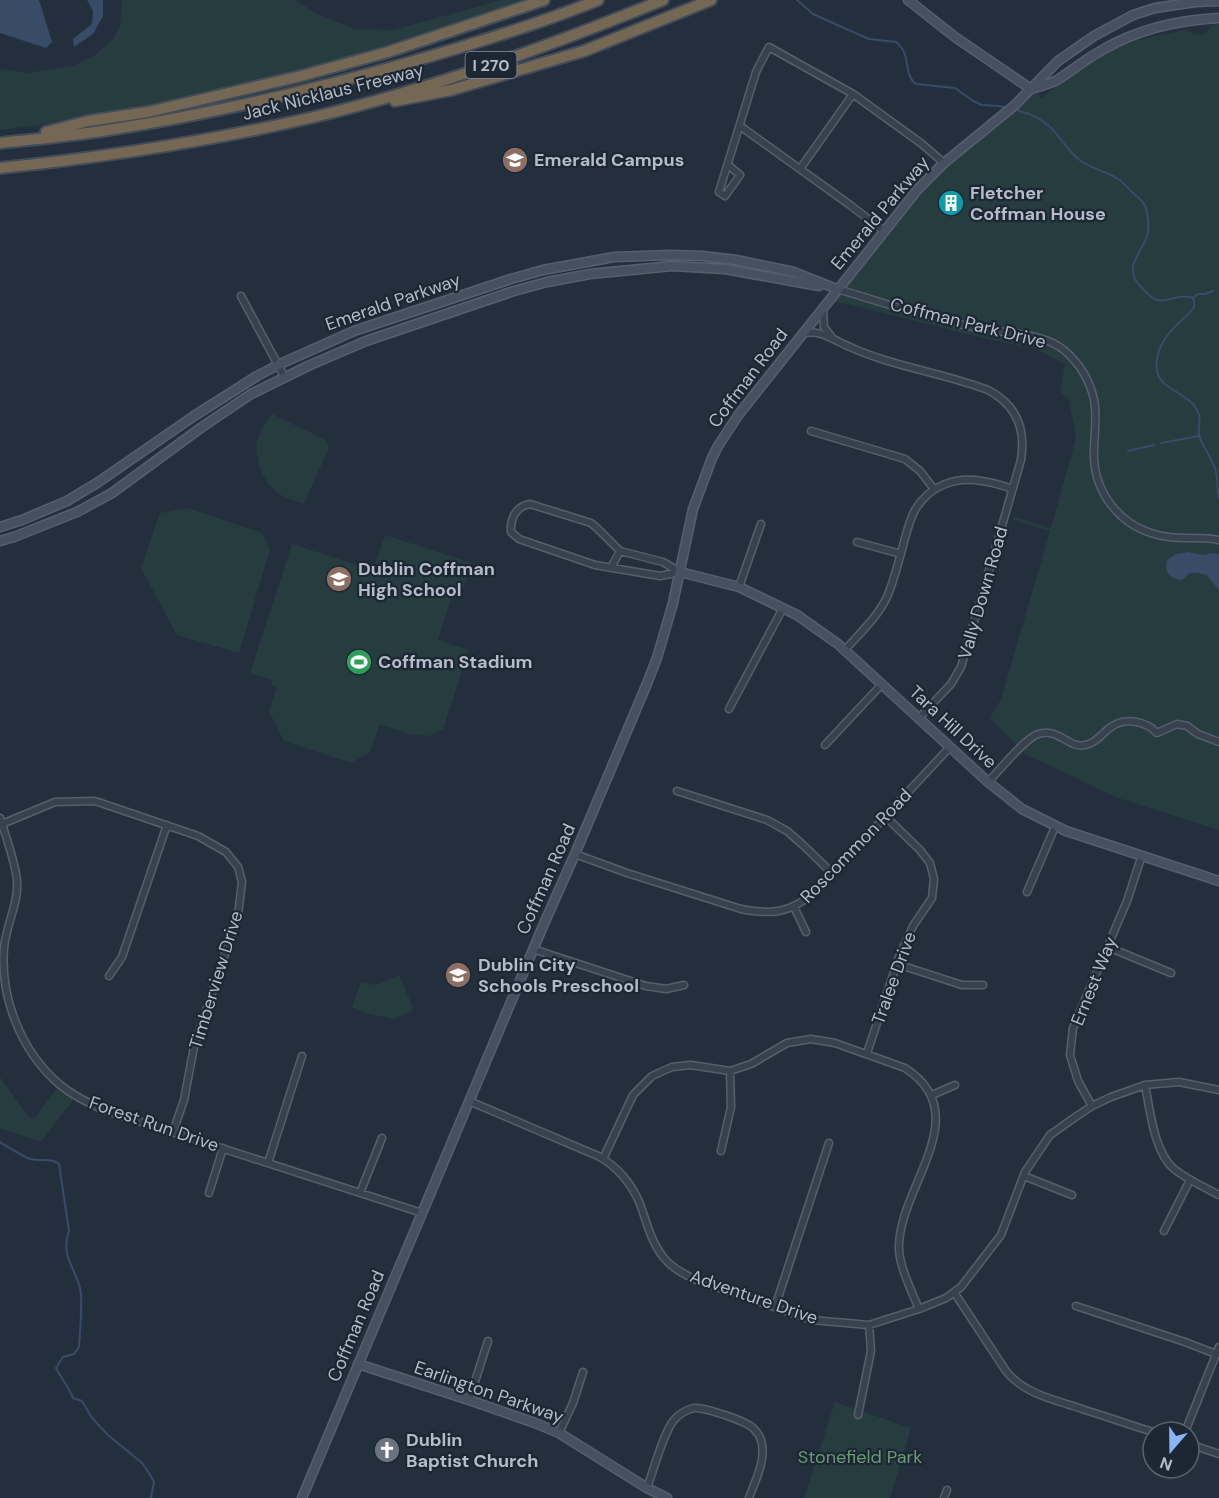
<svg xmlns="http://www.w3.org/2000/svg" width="1219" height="1498" font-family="'DM Sans',sans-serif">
  <rect width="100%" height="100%" fill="#242f3e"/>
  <path fill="#263c3f" d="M122,0H295L317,14L355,29L394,30L501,0H528L480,19L343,61L231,89L71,121L0,130V69L26,73L73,66L95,55L113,39L120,26Z
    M1215,23H1219V830L1118,798L1025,754L990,718L1001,699L1050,531L1013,520L1014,517L1051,528L1076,438L1069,400L1060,392L1065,364L1034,348L996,341L848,304L828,301L918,189L1031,89L1042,98C1069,77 1096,54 1129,43C1147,37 1166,34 1184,30L1190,31L1194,35L1206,34L1210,26Z
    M272,414L326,440L329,448L304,503C294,501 282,497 274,490C262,479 255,459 257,443C259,432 266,422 272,414Z
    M188,508L262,533L270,549L239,653L177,635L141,568L160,513Z
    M385,535L472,563L460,598L452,596L438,640L469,650L443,729L429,736L411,735L380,724L370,752L351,763L284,741L269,711L277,687L271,685L272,680L250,673L292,544L373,570Z
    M399,975L414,1010L394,1019L366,1013L352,1007L361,982L375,985Z
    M0,1077L28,1116L34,1119L56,1089L73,1100L41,1142L0,1128Z
    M835,1402L911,1428L890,1498H804Z"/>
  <path fill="#394c67" d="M0,0H39L52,42L46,48L0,33Z
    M87,0H103V16L93,34L74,47L73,39L92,24L93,11Z
    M1188,552L1203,555L1212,553L1219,554V590L1207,575L1198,573H1190L1182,580C1169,579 1164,571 1167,560L1176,554Z"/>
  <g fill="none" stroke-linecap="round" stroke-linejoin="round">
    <path stroke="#394c67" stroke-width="2" d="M797,0L813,14L844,28L869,39L896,42C899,44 901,47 903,50C909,60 905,76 916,84L955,88L973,101L982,105L999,106L1007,108
      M1013,109C1028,113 1042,118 1053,130C1062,140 1069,152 1081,161C1092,169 1106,171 1118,179C1123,182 1127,187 1131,191C1137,197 1143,200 1146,208C1148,217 1150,227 1147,236C1140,256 1121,268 1143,289C1147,293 1151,298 1157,300C1166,302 1171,298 1179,297C1184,296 1189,297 1193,298C1194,301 1195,303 1194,307C1192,312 1186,316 1182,320C1167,333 1154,350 1157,371C1160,389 1187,393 1196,408C1203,419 1197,425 1199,435C1201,445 1214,460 1216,472C1218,481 1217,490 1219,499
      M1194,297L1198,294H1205L1213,291
      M1161,443L1199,436
      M1128,451L1154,445
      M0,1142C10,1148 20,1155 30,1159C40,1162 50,1157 59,1164L69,1231C59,1258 79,1271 81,1294C82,1311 80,1330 79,1347L74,1354L63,1357L56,1368C61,1378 69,1387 73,1398L82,1401L92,1418L108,1435L142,1463L149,1473L154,1482L151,1498"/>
    <g stroke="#565f6c" stroke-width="9">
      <path id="street" d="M740,126L850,205L885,232
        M728,165L740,175L725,196L719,192L756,72L760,64L769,47L853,94L922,144L944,163
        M800,169L853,94
        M837,289C872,299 906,311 942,320C958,324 974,328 991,330C1015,334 1044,334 1064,350C1079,363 1090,380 1094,400C1098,419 1093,439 1094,459C1096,493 1119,523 1151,533C1173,541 1197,536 1219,540
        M241,296L285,378
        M823,310L824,327L831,336
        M802,334C819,328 835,341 850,347C894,367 944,373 988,390C1017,405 1026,429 1021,460L961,667L951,684L918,719
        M811,431L905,459L920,471L934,489
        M530,504L591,523L598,529L620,551L663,562L680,572L660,576L595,565L519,539L511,532C510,519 516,506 530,504Z
        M857,542L901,554
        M611,568L620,551
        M739,587L761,524
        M844,651C859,634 877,618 887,597C893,583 897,568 901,553C905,539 908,523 915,510C929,486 955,476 982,481C992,482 1003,486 1013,489
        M729,709L783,608
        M825,745L882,684
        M988,782C999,771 1024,739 1038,734C1058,727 1069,749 1085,745C1097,743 1102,733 1111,727C1125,717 1146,721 1157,733L1177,724L1187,726L1198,734L1219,742
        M677,791L767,820L787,831L803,845L832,873
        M0,818C6,836 15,862 17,880C19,903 6,925 4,948C0,998 21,1051 59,1084C73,1096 90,1104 107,1111L422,1213
        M2,824L55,802L95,801L198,836L226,852L238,867L242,882L238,915L194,1047L184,1100L173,1132
        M575,854L627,873L741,909C772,915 789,913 814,893L950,747
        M1027,892L1055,827
        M794,907L806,932
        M1108,947L1171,973
        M533,949L646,986L666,989L684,985
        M897,964L962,985H983
        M109,976L122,957L167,825
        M867,1053L899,957L913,926L932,898L934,879L930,863L920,850L886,817
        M1145,1085C1150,1110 1154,1152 1174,1169C1188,1180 1204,1187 1219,1195
        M932,1095L955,1085
        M469,1101L598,1156C617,1166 632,1184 640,1204C647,1223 651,1242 664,1258C673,1269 686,1275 698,1281L812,1320L869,1325L919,1309L946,1298L961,1287L1001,1235L1025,1172L1050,1135L1074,1118L1092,1106L1111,1097L1145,1085L1179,1082L1219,1090
        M1092,1106L1078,1081L1070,1055L1073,1028L1127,901L1142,855
        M721,1151L731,1107L730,1071
        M603,1159L633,1095L652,1076L672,1067L691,1065L730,1071L751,1064L787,1043L811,1039L835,1043L905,1068C978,1115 898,1187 899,1248C899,1266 912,1292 919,1309
        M268,1163L302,1056
        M1024,1176L1072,1195
        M209,1193L223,1148
        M360,1193L382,1138
        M1164,1231L1190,1180
        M954,1292L1006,1371C1025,1395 1057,1400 1085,1410C1108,1417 1130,1425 1153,1432
        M1076,1306L1185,1342L1216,1354
        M775,1307L829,1143
        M469,1400L488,1341
        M858,1415L871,1351L869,1325
        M1185,1432L1219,1347
        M559,1433L573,1403L583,1372
        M1189,1444L1219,1454
        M647,1488C653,1472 664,1431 674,1420C679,1414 686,1410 694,1408C704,1407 747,1421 754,1429C757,1432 760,1437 761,1440C767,1459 755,1481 749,1498
        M944,1498L947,1490"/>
    </g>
    <g stroke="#565f6c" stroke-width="11">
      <path id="secondary" d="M908,0L955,37L1031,89
        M1031,89C1038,87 1046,85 1053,82C1059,80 1064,75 1069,72C1080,64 1091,56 1104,49C1139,29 1179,20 1219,18
        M0,527L22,520L67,501L97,483L194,416L257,376L278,365L354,331L511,279L543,270L614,257L670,255L702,256L736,260L794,272L837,289
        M0,541L14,537L77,512L112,493L202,427L251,394L308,366L366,341L514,291L547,282L590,274L672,266L725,269L819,286
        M680,572L739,587L797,615L838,644L988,782L1022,809L1066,831L1219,881
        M358,1364L469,1400L535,1423L559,1433L647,1488L667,1498
        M302,1498L543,926L575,854L646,686L657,658L673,603L693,509L712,458L718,446L739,414L918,189L944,163L1015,105L1058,61L1094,36L1133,15L1155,8L1195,2L1219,1"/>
    </g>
    <g stroke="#434c59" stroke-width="14">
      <path id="highway" d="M395,101L451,90L584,51L711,0
        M46,132L88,121L148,112L301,76L388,52L544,0
        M0,143C36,139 72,136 108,130C207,115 304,92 400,65C467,46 534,26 598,0
        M0,168C106,157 211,141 314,117C434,88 549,46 663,0"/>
    </g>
    <use href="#street" stroke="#38414e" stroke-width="6"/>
    <use href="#secondary" stroke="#465061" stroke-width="8"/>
    <use href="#highway" stroke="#746855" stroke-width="10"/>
  </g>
  <defs>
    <g id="school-disc" transform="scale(1.35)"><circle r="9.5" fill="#8d6e63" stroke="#1d2633"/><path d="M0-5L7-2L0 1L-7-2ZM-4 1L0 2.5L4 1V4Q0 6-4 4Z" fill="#fff"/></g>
    <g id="building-disc" transform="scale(1.35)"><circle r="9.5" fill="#0f9aa8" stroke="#1d2633"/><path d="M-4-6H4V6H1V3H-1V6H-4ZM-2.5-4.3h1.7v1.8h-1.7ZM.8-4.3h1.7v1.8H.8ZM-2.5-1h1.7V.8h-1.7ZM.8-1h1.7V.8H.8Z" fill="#fff"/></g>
    <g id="stadium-disc" transform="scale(1.35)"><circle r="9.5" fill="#2e9e5b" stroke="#1d2633"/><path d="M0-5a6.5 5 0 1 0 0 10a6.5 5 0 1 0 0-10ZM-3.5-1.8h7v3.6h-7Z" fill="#fff"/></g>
    <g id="church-disc" transform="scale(1.35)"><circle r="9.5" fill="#6b7280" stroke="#1d2633"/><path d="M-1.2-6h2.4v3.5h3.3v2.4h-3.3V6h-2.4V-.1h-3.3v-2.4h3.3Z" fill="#fff"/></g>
  </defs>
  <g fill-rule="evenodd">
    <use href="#school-disc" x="515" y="160"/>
    <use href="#building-disc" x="951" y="203"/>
    <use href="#school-disc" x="339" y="579"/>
    <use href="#stadium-disc" x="359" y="662"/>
    <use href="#school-disc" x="458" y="975"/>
    <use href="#church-disc" x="387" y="1450"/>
  </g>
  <g text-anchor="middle" stroke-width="4.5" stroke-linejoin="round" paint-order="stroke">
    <rect fill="#1d2633" stroke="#878f9c" stroke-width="1.5" x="465.5" y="52" width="51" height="26" rx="4.5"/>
    <g font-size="16" font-weight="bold" fill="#b4bcc9">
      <text x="491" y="71">I 270</text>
    </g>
    <g font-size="18" fill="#b4bcc9" stroke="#1d2633">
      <text transform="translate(333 92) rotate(-14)" y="6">Jack Nicklaus Freeway</text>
      <text transform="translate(880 213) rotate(-50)" y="6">Emerald Parkway</text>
      <text transform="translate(393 302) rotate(-19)" y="6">Emerald Parkway</text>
      <text transform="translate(968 323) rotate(14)" y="6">Coffman Park Drive</text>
      <text transform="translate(748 378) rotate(-53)" y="6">Coffman Road</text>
      <text transform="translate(983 593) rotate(-74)" y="6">Vally Down Road</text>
      <text transform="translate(953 727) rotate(43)" y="6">Tara Hill Drive</text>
      <text transform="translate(856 846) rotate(-46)" y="6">Roscommon Road</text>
      <text transform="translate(546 879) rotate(-66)" y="6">Coffman Road</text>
      <text transform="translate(894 978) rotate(-70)" y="6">Tralee Drive</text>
      <text transform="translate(216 980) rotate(-73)" y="6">Timberview Drive</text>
      <text transform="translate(1094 981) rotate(-68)" y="6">Ernest Way</text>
      <text transform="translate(154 1124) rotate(19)" y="6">Forest Run Drive</text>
      <text transform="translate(754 1297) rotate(19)" y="6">Adventure Drive</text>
      <text transform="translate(356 1326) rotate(-67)" y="6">Coffman Road</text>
      <text transform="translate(489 1392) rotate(19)" y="6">Earlington Parkway</text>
    </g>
    <g font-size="18" font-weight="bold" fill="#b4bcc9" stroke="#1d2633" text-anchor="start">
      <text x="534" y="166">Emerald Campus</text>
      <text x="970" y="199">Fletcher<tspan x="970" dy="21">Coffman House</tspan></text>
      <text x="358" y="575">Dublin Coffman<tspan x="358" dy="21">High School</tspan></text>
      <text x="378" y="668">Coffman Stadium</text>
      <text x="478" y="971">Dublin City<tspan x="478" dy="21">Schools Preschool</tspan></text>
      <text x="406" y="1446">Dublin<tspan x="406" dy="21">Baptist Church</tspan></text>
    </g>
    <g font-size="18" fill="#6b9a76" stroke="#1d2633">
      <text x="860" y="1463">Stonefield Park</text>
    </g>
  </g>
  <g transform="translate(1171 1450) rotate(200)"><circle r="28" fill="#1d2633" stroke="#59626f" stroke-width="1.5"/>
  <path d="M0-4.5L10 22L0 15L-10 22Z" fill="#8ab4f8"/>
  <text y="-9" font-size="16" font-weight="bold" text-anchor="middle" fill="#b4bcc9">N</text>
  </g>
</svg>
